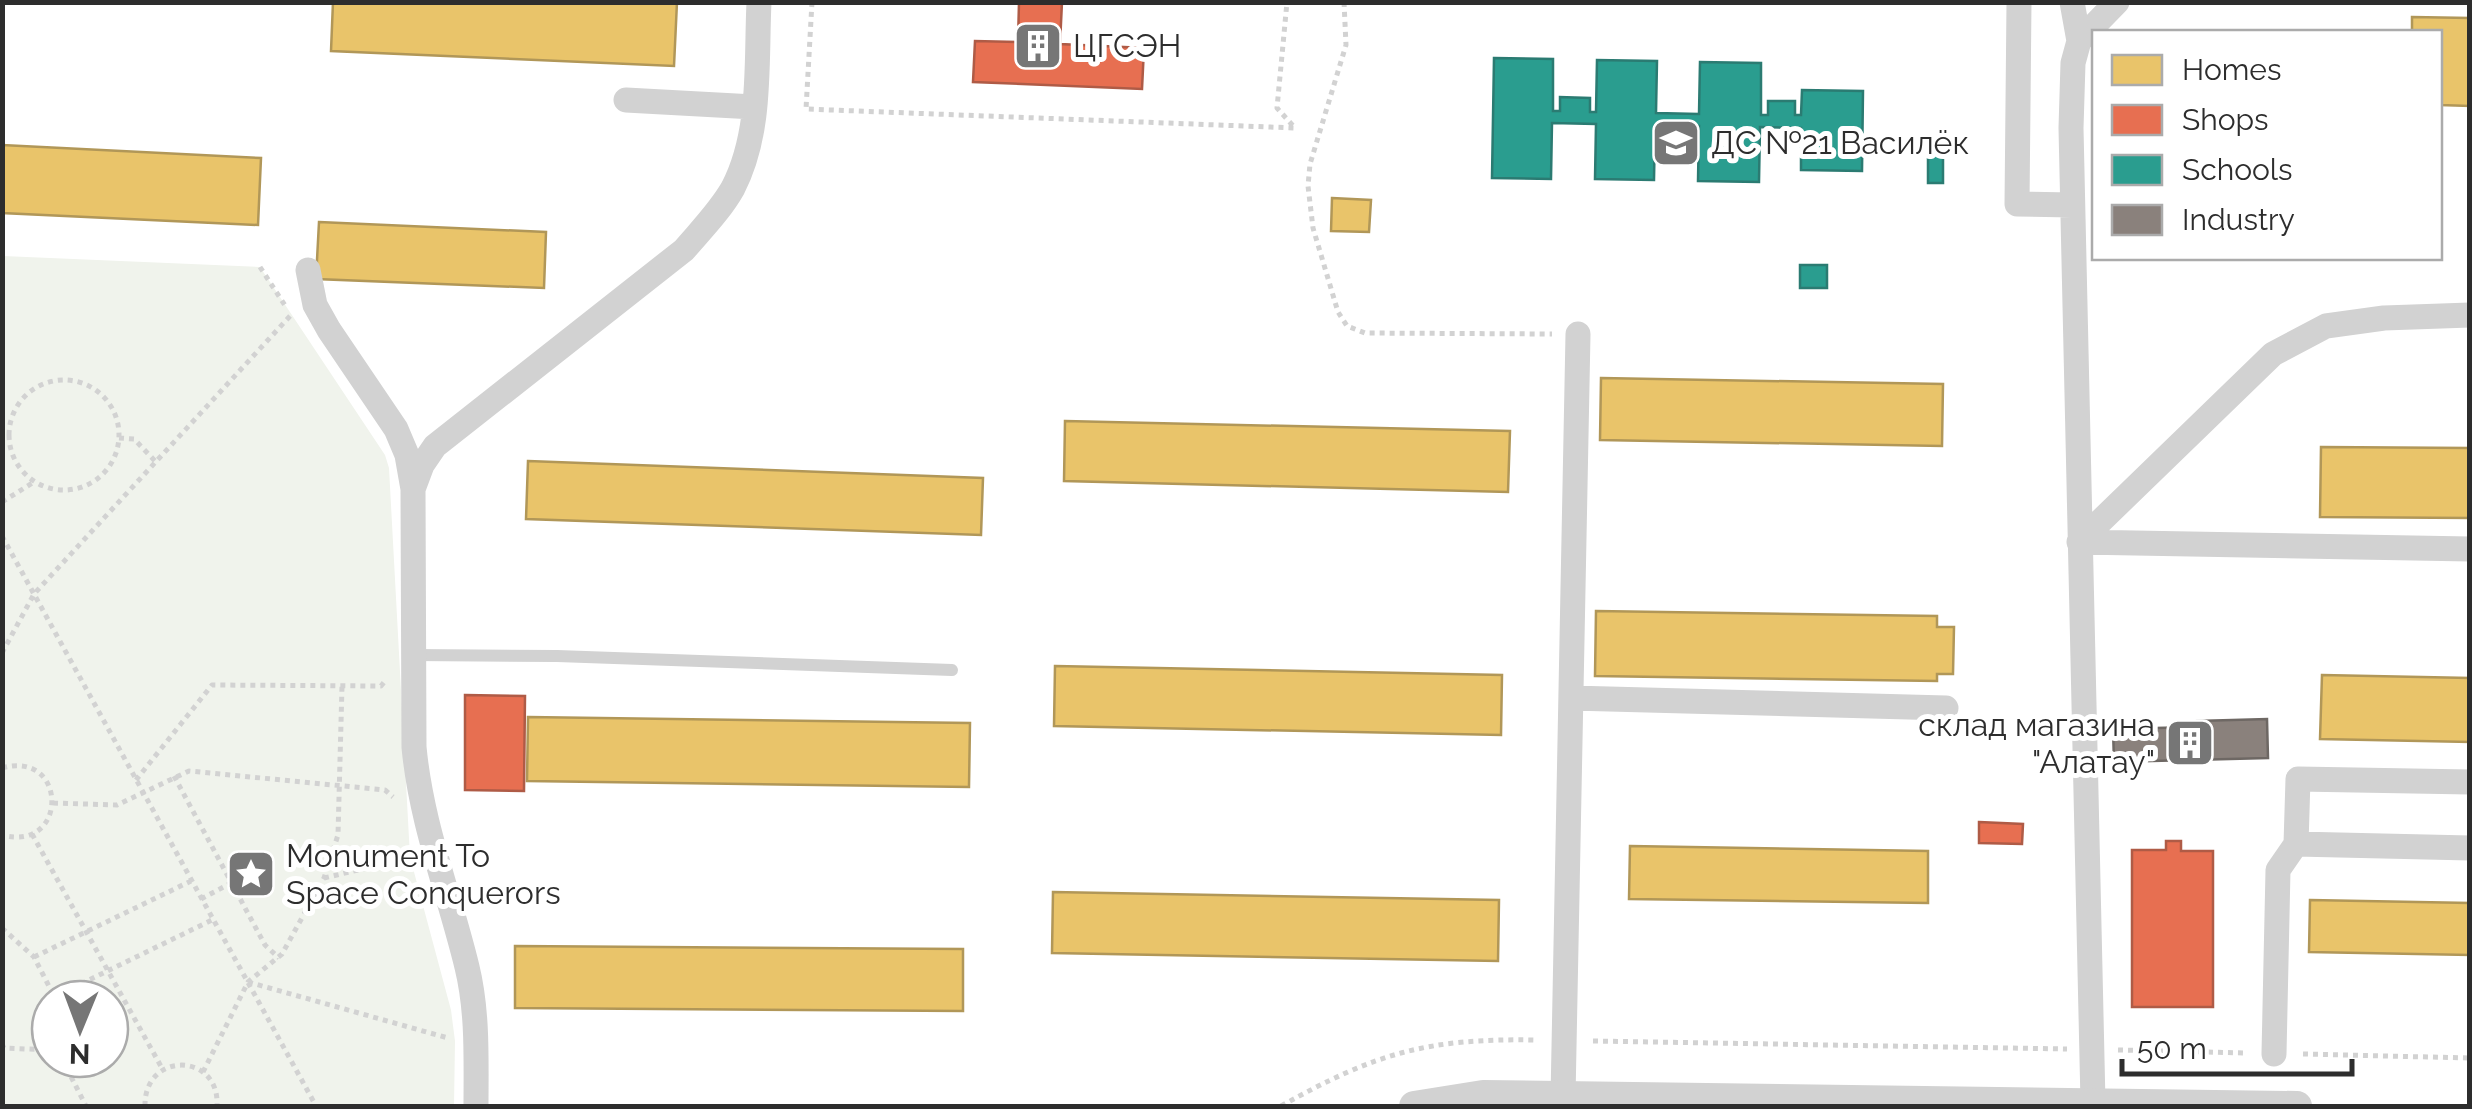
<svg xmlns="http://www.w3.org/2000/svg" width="2472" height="1109" font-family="Raleway,sans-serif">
  <rect width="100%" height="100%" fill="#fff"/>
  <path fill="#f0f3ec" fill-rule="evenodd" d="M3,256L260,267L385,455L389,468L410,857L451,1010L455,1041L454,1106H3ZM50,999H110V1059H50Z"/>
  <path fill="#e9c46a" stroke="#b19758" stroke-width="2.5" d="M333,2H677L674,66L331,51Z
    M2412,17L2470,18V106L2440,105V32H2412Z
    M2,145L261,158L258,225L2,213Z
    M1332,198L1371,200L1369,232L1331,231Z
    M319,222L546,232L544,288L316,279Z
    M1601,378L1943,384L1942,446L1600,440Z
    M1065,421L1510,431L1508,492L1064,481Z
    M2321,447L2470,448V518L2320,517Z
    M528,461L983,478L981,535L526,519Z
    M1596,611L1937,616V627H1954L1953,674H1937V681L1595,676Z
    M1055,666L1502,675L1501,735L1054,726Z
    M2322,675L2470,678V742L2320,739Z
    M528,717L970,723L969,787L527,781Z
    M1630,846L1928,851V903L1629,899Z
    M1053,892L1499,900L1498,961L1052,953Z
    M2310,900L2470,903V955L2309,952Z
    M515,946L963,949V1011L515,1008Z"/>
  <path fill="#e76f51" stroke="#af5b46" stroke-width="2.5" d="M1019,2H1062L1060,44L1144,48L1142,89L973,82L975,41L1018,42Z
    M465,695L525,696L524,791L465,790Z
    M1979,822L2023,824L2022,844L1979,843Z
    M2166,841H2181V851H2213V1007H2132V850H2166Z"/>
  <path fill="#2a9d8f" stroke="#2b7b72" stroke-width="2.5" d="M1494,58L1553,59V111H1560V97L1590,98V112H1596L1597,60L1657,61L1656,113L1699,114L1700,62L1761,63V115H1768V101H1795V115H1801L1802,90L1863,91L1862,171L1801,170V128L1760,127L1759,182L1698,181L1699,126L1655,125L1654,180L1595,179L1596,124L1552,123L1551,179L1492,178Z
    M1928,151L1943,152V183H1928Z
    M1800,265H1827V288H1800Z"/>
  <path fill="#8a817c" stroke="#6e6864" stroke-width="2.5" d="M2267,719L2268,758L2114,762L2113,729L2197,727V721Z"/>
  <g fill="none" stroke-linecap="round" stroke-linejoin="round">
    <path stroke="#d2d2d2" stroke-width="5" stroke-dasharray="5 5" stroke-linecap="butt" d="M812,2L806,109L1295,128L1277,108L1287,2
      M1344,2L1346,45L1310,164L1308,186L1313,228L1338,312L1347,326L1365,333L1552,334
      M260,267L286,307
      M9 435a55 55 0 1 1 110 0a55 55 0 1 1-110 0Z
      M119,438L134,439L156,462
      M2,502L34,482
      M2,536L316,1106
      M2,653L34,594L291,315
      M2,768C68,749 69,853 2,835
      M174,776L265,945L279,958
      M136,780L212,685L381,686L385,681
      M53,803L117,805L189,771L385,790L393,797
      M32,834L163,1070
      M324,878L409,858
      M201,899L231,883
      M2,928L34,957L54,996
      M34,957L191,881
      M248,982L448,1038
      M54,997L212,920
      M1593,1041L2067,1049
      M2,1044L4,1048L50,1050
      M2118,1050L2247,1053
      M2303,1054L2470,1058
      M62,1059L86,1106
      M203,1072L248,982L282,954L324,878L338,835L342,686
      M145,1106C144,1051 220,1052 217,1106
      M1281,1106C1376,1053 1427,1038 1537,1040"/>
    <path stroke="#d2d2d2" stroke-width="12" d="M413,655L557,656L952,670"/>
    <path stroke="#d2d2d2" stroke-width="25" d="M2019,2L2017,204L2072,205
      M2072,2L2079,41
      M626,100L754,107
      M308,270L315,305L329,330L396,429L407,455L413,489L414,747C421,823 449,893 467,967C478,1012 476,1060 476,1106
      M413,489L422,465L435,446L684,250C701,230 720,211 733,188C762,132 756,64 759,2
      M2079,542L2273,354L2326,326L2384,318L2470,315
      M2079,542L2470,549
      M1571,698L1946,708
      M2296,844L2298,779L2470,782
      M2274,1054L2278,870L2296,844L2470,848
      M1563,1098L1578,334
      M2093,1103L2071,128L2073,63L2079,41L2117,2"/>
    <path stroke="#d2d2d2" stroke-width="30" d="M1414,1106L1483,1095L2297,1106"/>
  </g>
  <defs>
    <g id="building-square" transform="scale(2.5)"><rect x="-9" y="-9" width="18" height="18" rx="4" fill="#767676" stroke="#fff"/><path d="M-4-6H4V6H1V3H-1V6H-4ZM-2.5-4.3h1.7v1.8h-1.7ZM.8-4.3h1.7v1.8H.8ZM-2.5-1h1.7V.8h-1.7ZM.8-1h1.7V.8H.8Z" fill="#fff"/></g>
    <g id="school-square" transform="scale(2.5)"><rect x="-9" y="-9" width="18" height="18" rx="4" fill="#767676" stroke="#fff"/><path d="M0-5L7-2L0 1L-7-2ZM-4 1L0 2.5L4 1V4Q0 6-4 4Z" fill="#fff"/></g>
    <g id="sight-square" transform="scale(2.5)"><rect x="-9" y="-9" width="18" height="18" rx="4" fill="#767676" stroke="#fff"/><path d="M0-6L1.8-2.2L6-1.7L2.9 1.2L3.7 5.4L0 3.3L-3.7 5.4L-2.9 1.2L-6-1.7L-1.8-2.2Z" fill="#fff"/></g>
  </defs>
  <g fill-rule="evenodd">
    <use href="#building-square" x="1038" y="46"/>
    <use href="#school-square" x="1676" y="143"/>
    <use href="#building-square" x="2190" y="743"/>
    <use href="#sight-square" x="251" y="874"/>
  </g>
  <g text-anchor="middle" stroke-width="10" stroke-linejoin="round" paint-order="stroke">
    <g font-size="32" fill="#2d2d2d" stroke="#fff" text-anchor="start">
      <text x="1073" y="57">ЦГСЭН</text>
      <text x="1711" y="154">ДС №21 Василёк</text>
      <text x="2155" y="736" text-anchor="end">склад магазина<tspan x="2155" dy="37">"Алатау"</tspan></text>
      <text x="286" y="867">Monument To<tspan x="286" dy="37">Space Conquerors</tspan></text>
    </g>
  </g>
  <rect width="2472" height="1109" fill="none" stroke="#2d2d2d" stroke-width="10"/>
  <rect x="2092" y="30" width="350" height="230" fill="#ffffff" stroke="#ababab" stroke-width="2.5"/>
  <rect x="2112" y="55" width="50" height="30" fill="#e9c46a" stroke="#ababab" stroke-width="2.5"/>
  <text x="2182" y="80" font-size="30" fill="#2d2d2d">Homes</text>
  <rect x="2112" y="105" width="50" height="30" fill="#e76f51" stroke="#ababab" stroke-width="2.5"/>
  <text x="2182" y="130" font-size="30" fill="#2d2d2d">Shops</text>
  <rect x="2112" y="155" width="50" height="30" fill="#2a9d8f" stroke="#ababab" stroke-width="2.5"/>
  <text x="2182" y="180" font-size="30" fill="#2d2d2d">Schools</text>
  <rect x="2112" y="205" width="50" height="30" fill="#8a817c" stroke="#ababab" stroke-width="2.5"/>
  <text x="2182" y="230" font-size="30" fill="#2d2d2d">Industry</text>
  <g transform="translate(80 1029) rotate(181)"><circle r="48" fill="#ffffff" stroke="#ababab" stroke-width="2.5"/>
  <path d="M0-8L18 38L0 25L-18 38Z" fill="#767676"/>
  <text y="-15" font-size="28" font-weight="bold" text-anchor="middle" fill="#2d2d2d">N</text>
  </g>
  <path d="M2122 1059v15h230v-15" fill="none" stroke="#2d2d2d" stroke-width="5"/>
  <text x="2137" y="1059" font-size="30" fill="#2d2d2d" stroke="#ffffff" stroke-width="8" paint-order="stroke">50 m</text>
</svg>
